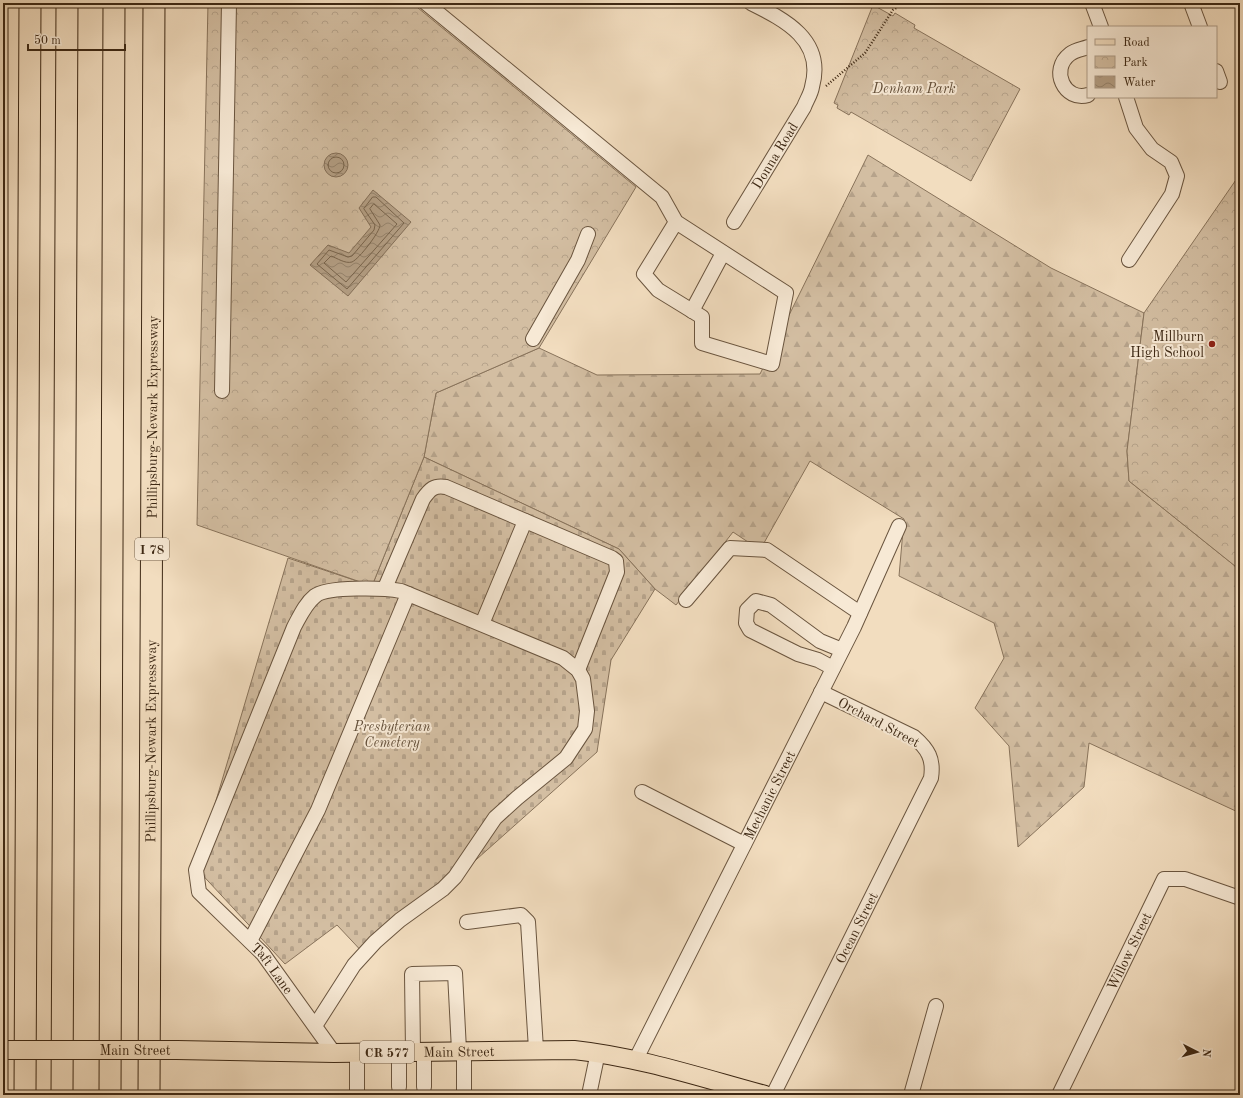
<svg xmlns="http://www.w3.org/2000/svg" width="1243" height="1098" font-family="'Old Standard TT',serif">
  <defs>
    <pattern id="forest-firs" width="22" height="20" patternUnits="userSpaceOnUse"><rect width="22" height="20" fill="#d3bea2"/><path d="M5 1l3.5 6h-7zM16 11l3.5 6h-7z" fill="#b6a38b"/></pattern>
    <pattern id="cemetery-stones" width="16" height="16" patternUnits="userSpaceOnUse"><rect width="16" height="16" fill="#d3bea2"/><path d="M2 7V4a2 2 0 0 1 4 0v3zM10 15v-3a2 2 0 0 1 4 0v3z" fill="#b6a38b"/></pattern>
    <pattern id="park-crowns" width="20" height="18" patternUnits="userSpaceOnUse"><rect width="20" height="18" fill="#d3bea2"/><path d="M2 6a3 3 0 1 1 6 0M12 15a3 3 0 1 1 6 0" fill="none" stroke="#b6a38b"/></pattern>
    <pattern id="water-waves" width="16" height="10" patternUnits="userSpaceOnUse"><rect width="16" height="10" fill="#b49f85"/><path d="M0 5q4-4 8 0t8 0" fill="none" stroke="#94826c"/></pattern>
  </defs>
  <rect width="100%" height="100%" fill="#f2ddbf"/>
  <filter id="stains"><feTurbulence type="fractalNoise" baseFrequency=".005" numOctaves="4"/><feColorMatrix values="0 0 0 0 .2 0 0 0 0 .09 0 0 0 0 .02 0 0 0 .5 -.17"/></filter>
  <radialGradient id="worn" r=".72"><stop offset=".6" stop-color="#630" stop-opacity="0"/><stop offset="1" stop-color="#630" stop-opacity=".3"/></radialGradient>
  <path fill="url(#forest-firs)" stroke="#88735b" d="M868,155L1051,268L1144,313L1127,451L1129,481L1240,570V813L1089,743L1084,787L1018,847L1009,746L975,708L1004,658L994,623L899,576L904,519L810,461L760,550L733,532L676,605L655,589L619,549L424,457L436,393L539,348L597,375L760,374Z"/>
  <path fill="url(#cemetery-stones)" stroke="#88735b" d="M424,457L619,549L655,589L611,660L597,752L367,957L337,925L285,964L196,868L288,558L372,586Z"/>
  <path fill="url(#park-crowns)" stroke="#88735b" d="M208,3H412L636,187L539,348L436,393L424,457L372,586L197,525Z
    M873,5L893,16L895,13L915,25L914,28L1020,89L971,181L851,112L849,115L837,108L838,105L834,103Z
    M1240,174V570L1129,481L1127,451L1144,313Z"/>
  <path fill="url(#water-waves)" stroke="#846f58" d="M324 165a12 12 0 1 1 24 0a12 12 0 1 1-24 0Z
    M373,190L411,222L348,296L310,265L328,245L349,253L371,227L359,208Z"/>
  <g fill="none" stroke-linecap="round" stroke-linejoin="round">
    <path stroke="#78644c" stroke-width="1" d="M328 165a8 8 0 1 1 16 0a8 8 0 1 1-16 0Z
      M373,197H376L404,223L347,289L317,264L329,250L348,257L352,256L374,230L375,225L364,209Z
      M374,204L397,224L346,282L324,263L331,256C337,258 345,264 352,262C359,259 380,232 380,225L370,209Z"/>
    <g stroke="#6a553f" stroke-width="16">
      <g id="minor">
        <path d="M426,3L662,197L676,222L786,293L772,364L702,343V317L658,290L644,274L676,222"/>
        <path d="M1092,3L1101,27"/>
        <path d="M1191,3L1200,27"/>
        <path d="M1088,47C1083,49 1075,50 1070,54C1049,70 1065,102 1088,95"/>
        <path d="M1216,71L1220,82"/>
        <path d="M1126,97L1136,128L1152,149L1171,162L1177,176L1172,194L1129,260"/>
        <path id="s1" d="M734,222L804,107C806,101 811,94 812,87C825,40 785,20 751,3"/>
        <path d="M692,311L723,253"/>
        <path d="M533,339L578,260L588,234"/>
        <path d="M222,391L229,3"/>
        <path d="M385,588L423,499C430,489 434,485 446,487L612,558L616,561L617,572L578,670"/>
        <path d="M686,600L730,548L767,550L860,613"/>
        <path d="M482,624L525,521"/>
        <path d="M833,668L818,660L798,654L750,630L746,623L747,610L756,601L771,605L820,641L842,650"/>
        <path d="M642,792L744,844"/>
        <path d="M467,922L521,915L528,922L536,1049"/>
        <path d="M250,941L318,810L408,594"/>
        <path id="s2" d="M315,1026L354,965L375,942L400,920L443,889L455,877L495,818L517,798L566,758L585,729L587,711L583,679L578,670L563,658L401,591C385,588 327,586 315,596C305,604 300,616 294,627L196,870L199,892L263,954L334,1053"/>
        <path d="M464,1050V1095"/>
        <path d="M413,1051L412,974L455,973L459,1050"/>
        <path d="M424,1051V1087"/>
        <path id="s3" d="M635,1061L854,627L899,526"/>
        <path d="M399,1087V1051"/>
        <path d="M357,1095V1052"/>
        <path d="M589,1095L598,1052"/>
        <path id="s4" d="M773,1095L931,778C934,759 928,749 914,737L821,692"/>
        <path d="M911,1095L936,1006"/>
        <path id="s5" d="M1059,1095L1164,879H1185L1240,898"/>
      </g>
    </g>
    <g stroke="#3d2814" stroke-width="20">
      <g id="major">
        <path id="s6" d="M177,1050L334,1053L574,1050C639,1057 702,1078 765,1095"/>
      </g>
    </g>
    <g stroke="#3d2814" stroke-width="23">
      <g id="highway">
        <path d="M25,1095L30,3"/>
        <path d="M62,1095L67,3"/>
        <path d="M110,1095L114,3"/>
        <path id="s7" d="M149,1095L154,3"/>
      </g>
    </g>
    <path stroke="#3d2814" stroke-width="2.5" stroke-dasharray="1 2" stroke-linecap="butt" d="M826,86L865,53L893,10L904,3"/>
    <use href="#minor" stroke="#f7e9d5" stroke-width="14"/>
    <use href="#major" stroke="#f2ddbf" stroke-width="18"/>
    <use href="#highway" stroke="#f2ddbf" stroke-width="21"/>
    <g stroke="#3d2814" stroke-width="20" stroke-linecap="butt">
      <g id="major-bridge">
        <path id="s8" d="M3,1050H177"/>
      </g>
    </g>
    <use href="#major-bridge" stroke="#f2ddbf" stroke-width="18"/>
  </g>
  <circle fill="#8f2418" stroke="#f7e9d5" stroke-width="1.5" cx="1212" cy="344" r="4"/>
  <g text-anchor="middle" stroke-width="4" stroke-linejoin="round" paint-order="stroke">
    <g fill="#f7e9d5" stroke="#75624e" stroke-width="1">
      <rect x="135" y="538" width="34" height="22" rx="3"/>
      <rect x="360" y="1041" width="54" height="22" rx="3"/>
    </g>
    <g font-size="13" font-weight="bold" fill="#3d2814">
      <text x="152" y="554">I 78</text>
      <text x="387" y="1057">CR 577</text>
    </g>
    <g font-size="14" font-style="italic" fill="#624e38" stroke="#f7e9d5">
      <text x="914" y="93">Denham Park</text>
      <text x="392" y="731">Presbyterian<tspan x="392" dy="16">Cemetery</tspan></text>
    </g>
    <g font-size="14" fill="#3d2814" stroke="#f7e9d5">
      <text dy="5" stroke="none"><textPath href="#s1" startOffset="78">Donna Road</textPath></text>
      <text dy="5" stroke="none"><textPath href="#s7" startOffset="678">Phillipsburg-Newark Expressway</textPath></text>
      <text transform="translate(879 722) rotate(28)" y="5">Orchard Street</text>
      <text dy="5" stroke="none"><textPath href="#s7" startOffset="354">Phillipsburg-Newark Expressway</textPath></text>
      <text dy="5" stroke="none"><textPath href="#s3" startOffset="298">Mechanic Street</textPath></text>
      <text dy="5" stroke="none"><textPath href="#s4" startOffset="187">Ocean Street</textPath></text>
      <text dy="5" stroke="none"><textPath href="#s5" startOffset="160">Willow Street</textPath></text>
      <text dy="5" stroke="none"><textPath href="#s2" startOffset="1176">Taft Lane</textPath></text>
      <text dy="5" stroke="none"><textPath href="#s8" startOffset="132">Main Street</textPath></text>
      <text dy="5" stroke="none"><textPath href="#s6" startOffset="282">Main Street</textPath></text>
    </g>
    <g font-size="14" fill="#3d2814" stroke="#f7e9d5" text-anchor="end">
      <text x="1204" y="341">Millburn<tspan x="1204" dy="16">High School</tspan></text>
    </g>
  </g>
  <rect width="1243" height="1098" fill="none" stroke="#f2ddbf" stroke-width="16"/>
  <rect x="4" y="4" width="1235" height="1090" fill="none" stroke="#3d2814" stroke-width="2"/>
  <rect x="8" y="8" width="1227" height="1082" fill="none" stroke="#3d2814"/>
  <rect x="1087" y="26" width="130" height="72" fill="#f7e9d5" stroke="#ad9c88"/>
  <rect x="1095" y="39" width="20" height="6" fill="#f2ddbf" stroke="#ad9c88"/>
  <text x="1123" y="46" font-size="12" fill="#3d2814">Road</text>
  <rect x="1095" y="56" width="20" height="12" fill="url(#park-crowns)" stroke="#ad9c88"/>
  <text x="1123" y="66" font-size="12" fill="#3d2814">Park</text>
  <rect x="1095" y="76" width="20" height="12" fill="url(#water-waves)" stroke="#ad9c88"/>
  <text x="1123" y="86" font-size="12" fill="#3d2814">Water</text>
  <g transform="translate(1197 1052) rotate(96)" stroke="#f7e9d5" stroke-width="3" paint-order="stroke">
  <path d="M0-3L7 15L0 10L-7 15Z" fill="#3d2814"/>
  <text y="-6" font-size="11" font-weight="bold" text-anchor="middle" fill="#3d2814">N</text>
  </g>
  <path d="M28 44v6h97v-6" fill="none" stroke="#3d2814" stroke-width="2"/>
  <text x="34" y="44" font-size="12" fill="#3d2814" stroke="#f7e9d5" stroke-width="3" paint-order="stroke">50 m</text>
  <rect width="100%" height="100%" filter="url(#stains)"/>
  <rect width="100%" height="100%" fill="url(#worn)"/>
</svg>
